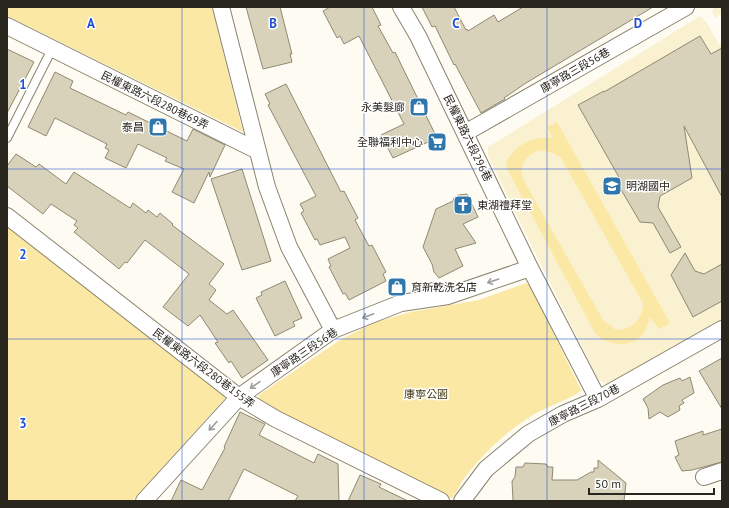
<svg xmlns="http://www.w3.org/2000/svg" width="729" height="508" font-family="'PT Sans','Noto Sans TC',sans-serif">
  <rect width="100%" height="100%" fill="#fefcf2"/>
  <path fill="#faf1d1" d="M714,7H722V13L715,18L712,12Z
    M700,16L707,23L719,44L722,43V319L607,385L598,379L517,216L488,156V147Z"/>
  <path fill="#fbe8a4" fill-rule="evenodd" d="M7,7H212L243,132L7,16Z
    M557,122L670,323L659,329L650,317C648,323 647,329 643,334C631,349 606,346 595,333L507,169L506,162C517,144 531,136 553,138L547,127ZM541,150L553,153L561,158L643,303C643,319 632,330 616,330L603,320L524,181C518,166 525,154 541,150Z
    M7,223L228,395L132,501H7Z
    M526,283L531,287L581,390C579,396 541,409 533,415C505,432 483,454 463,480C459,486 457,493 452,498H448L257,401L259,395L340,340L373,323L411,312L479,300Z"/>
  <path fill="#d9d2bb" stroke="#8f8873" d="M246,7H280L292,54H290L292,62L263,69Z
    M330,7H372L381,25L378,26L393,53L395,52L437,138L393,158L381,135L404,124L359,36L344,44L340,36L337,38L323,11Z
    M422,7H454L466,30L467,29L468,31L494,15L498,22L523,7H653L526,83L504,98L505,99L481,113L455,64L454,65L435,26L432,27Z
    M700,36L711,54L722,48V197L684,126L692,178L660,196L658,207L681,247L670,253L653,223L640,222L616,181L620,179L578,105L604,91V92Z
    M7,49L34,62L7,113Z
    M55,72L73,81L70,88L126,115L128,112L187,141L193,129L225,145L210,177L209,172L194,203L172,192L184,169L165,161L167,158L138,144L126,168L105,158L109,150L105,148L107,144L55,118L46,136L28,127Z
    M286,84L341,192L344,191L358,218L355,220L369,246L372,245L386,272L383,274L386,281L349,300L345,293L343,294L329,267L331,266L328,259L350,248L345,237L320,245L317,239L315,240L301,213L304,211L300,204L316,196L268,105L270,104L265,94Z
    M16,154L36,167L39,164L66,184L74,172L130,208L133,203L146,213L148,210L157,217L160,213L173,224L172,225L224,264L209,284L216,290L209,300L227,314L233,310L268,360L242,378L231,361L229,363L215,343L218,342L200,315L188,326L163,307L189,274L145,240L127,263L125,262L119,269L74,232L78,228L74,225L77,221L51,204L43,214L7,186V166Z
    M242,169L271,261L242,270L211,179Z
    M467,194L478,217L463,224L476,243L455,249L463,266L439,278L434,272L432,264L423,247L436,209L453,201L454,198L459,195Z
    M685,253L695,271L704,274L722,264V301L693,317L671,275Z
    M285,281L302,318L293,322L295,326L275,336L256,298L262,295L261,292Z
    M722,358V409L699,371Z
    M690,377L694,393L682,400L684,403L679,406L680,410L668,417L660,412L649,419L648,408L643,399L663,385L680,378L682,381Z
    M240,412L265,424L259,435L314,463L318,454L338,464L339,501H295L298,496L244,469L228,501H171L181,480L202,490L225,448L224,447Z
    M722,429V462L692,470L682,471L675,457L679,455L675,441L703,431V435Z
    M598,460L626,483L624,501H513L512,481L515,477L516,467H523L525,463L546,464L548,467H553L552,480H577L591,472H594V468H598Z
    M360,475L381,484L379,487L408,501H348Z"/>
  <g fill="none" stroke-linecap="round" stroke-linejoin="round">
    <g stroke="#89836d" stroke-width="10">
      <path id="lane" d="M7,138L52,49"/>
    </g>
    <g stroke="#89836d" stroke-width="18">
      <path id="street" d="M221,7L267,187L289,247L333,330
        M401,7L418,36L530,268L598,399
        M7,26L258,151
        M465,133L686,7
        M7,216L239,397L276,419L441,501
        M704,477L722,471
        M144,501L239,397L333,330L401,303L448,296L530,268
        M462,501L486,469L528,434L563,414L598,399L722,329"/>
    </g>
    <use href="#lane" stroke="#fff" stroke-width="8"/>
    <use href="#street" stroke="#fff" stroke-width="16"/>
  </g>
  <defs><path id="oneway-shaft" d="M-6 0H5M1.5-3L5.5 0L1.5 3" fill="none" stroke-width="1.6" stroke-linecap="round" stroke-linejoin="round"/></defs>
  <g stroke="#9f9d99">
    <use href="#oneway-shaft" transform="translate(493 281) rotate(161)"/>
    <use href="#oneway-shaft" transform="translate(368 316) rotate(159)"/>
    <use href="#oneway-shaft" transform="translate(255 385) rotate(145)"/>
    <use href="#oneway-shaft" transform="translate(213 426) rotate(132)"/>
  </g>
  <path fill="none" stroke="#1d4ed8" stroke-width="1" stroke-opacity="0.55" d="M182,7V501M364,7V501M547,7V501M7,169H722M7,339H722"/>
  <defs>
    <g id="shop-square" transform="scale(1)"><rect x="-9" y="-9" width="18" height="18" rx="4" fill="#2f76ab" stroke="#fff"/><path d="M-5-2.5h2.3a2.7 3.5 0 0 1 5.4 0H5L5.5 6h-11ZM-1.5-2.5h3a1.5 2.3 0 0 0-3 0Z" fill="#fff"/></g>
    <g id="supermarket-square" transform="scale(1)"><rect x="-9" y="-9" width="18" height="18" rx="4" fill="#2f76ab" stroke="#fff"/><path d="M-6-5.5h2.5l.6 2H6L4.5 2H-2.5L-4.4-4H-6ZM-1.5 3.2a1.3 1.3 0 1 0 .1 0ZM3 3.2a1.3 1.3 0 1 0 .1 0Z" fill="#fff"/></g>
    <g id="school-square" transform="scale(1)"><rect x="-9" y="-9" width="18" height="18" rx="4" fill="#2f76ab" stroke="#fff"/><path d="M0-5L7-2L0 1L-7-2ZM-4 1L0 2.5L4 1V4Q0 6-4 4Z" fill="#fff"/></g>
    <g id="church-square" transform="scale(1)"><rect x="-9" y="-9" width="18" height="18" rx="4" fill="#2f76ab" stroke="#fff"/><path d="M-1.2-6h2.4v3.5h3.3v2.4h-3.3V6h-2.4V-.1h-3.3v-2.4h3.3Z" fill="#fff"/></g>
  </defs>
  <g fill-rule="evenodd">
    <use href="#shop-square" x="419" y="107"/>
    <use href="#shop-square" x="158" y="127"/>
    <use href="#supermarket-square" x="437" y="142"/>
    <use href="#school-square" x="612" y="186"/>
    <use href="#church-square" x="463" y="205"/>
    <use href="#shop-square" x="397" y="287"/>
  </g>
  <g text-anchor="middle" stroke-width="3" stroke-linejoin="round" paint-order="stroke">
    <g font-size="11" fill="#29261d" stroke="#fff">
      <text transform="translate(575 70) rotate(-30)" y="4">康寧路三段56巷</text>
      <text transform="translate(155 100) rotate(26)" y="4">民權東路六段280巷69弄</text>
      <text transform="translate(468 138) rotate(64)" y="4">民權東路六段296巷</text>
      <text transform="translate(304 352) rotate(-34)" y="4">康寧路三段56巷</text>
      <text transform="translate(204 368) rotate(37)" y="4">民權東路六段280巷155弄</text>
      <text transform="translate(584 405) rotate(-27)" y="4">康寧路三段70巷</text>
    </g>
    <g font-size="11" fill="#29261d" stroke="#fff" text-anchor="end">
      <text x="405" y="111">永美髮廊</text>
      <text x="144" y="131">泰昌</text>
      <text x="423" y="146">全聯福利中心</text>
      <text x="626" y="190" text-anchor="start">明湖國中</text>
      <text x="477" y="209" text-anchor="start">東湖禮拜堂</text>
      <text x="411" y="291" text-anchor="start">育新乾洗名店</text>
    </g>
    <g font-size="11" fill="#433914" stroke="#fff">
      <text x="426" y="398">康寧公園</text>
    </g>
  </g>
  <g font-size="13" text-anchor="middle" font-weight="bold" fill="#1d4ed8" stroke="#fff" stroke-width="3" stroke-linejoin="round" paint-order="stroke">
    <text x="91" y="28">A</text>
    <text x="273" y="28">B</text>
    <text x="456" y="28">C</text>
    <text x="638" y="28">D</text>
    <text x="23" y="89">1</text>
    <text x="23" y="259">2</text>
    <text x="23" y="428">3</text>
  </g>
  <rect width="729" height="508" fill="none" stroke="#29261d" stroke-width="16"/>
  <path d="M589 488v6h125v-6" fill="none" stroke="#29261d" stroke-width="2"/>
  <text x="595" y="488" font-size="12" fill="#29261d" stroke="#ffffff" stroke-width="3" paint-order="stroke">50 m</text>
</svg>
